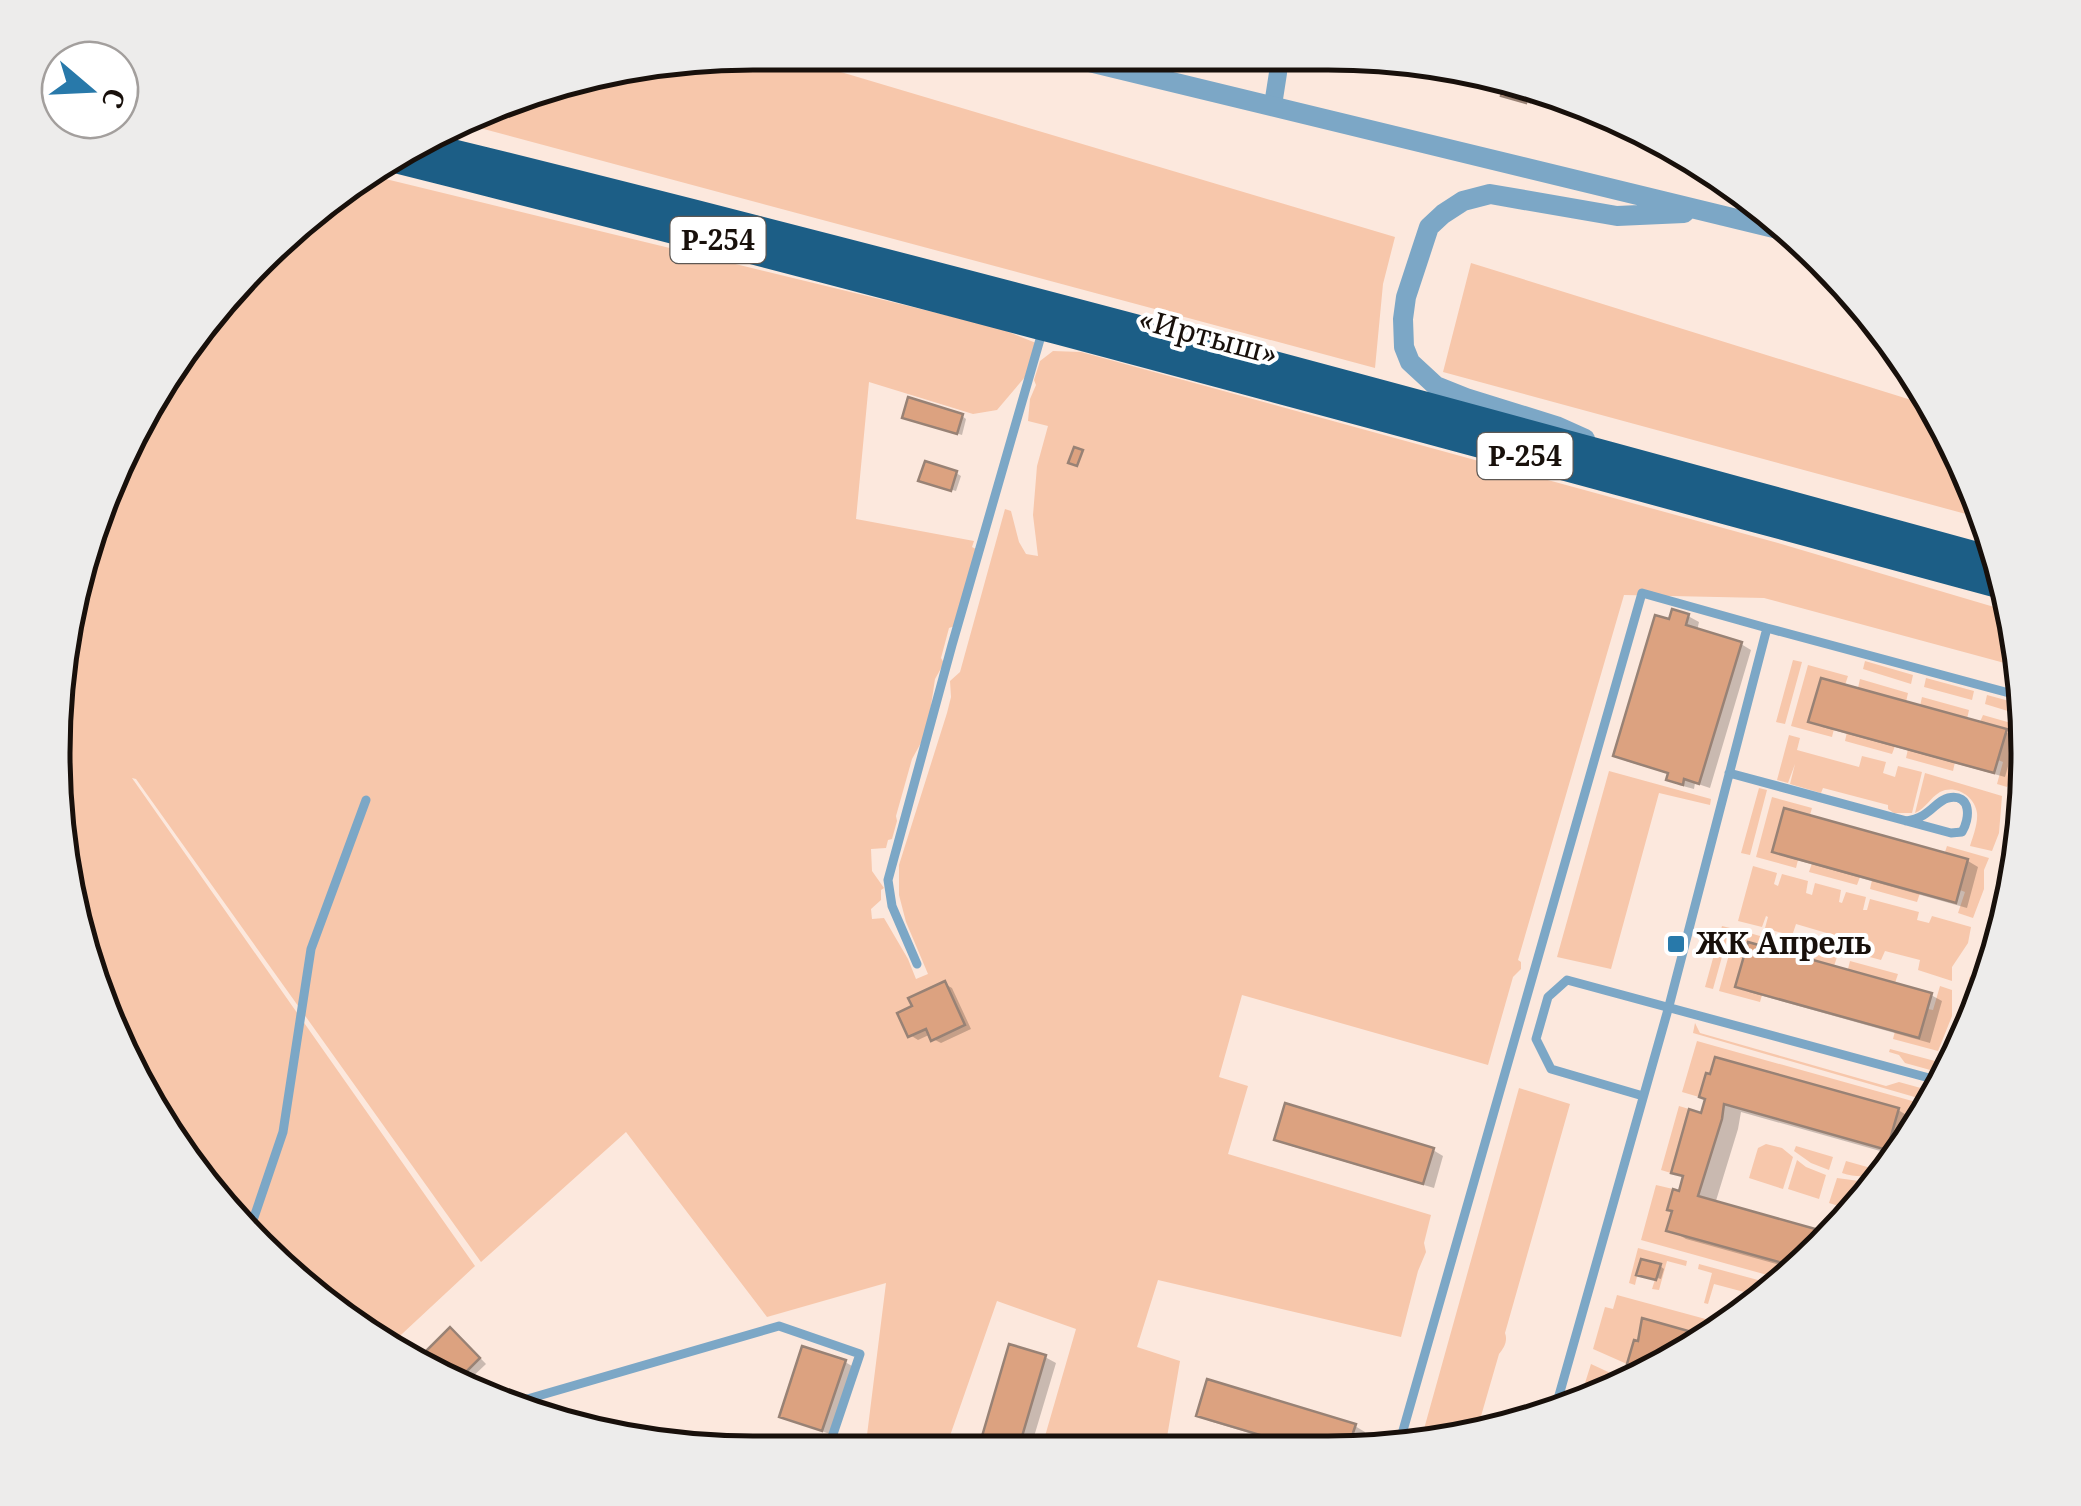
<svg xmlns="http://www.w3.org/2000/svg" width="2081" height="1506" font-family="'Noto Serif',serif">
  <rect width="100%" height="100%" fill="#fce8dd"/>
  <path fill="#f7c7ab" d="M753,53H777L1395,237L1383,284L1375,368L465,124L571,77Z
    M361,173L999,328L1036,343L1025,377L997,410L973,414L869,382L856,519L974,541L972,547L976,549L955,626L949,628L941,658L944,663L935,679L927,732L912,759L896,816L897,821L892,839L888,840L886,848L871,849L872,871L884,888L881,890V900L871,909L872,919L884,918L908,959L916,979L928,974L906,922L899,895V865L947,713L951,697L950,681L960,672L1005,509L1011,511L1019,542L1026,554L1038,556L1033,515L1037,466L1048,426L1028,421L1030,399L1036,385L1034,380L1040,361L1053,351L1081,352L1778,543L2011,612L2023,668L1764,598L1624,595L1518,960L1521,962V969L1513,977L1488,1065L1242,995L1219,1077L1248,1086L1228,1154L1431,1215L1424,1243L1426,1252L1418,1271L1401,1337L1158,1280L1137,1347L1180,1361L1167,1437L1211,1449L1041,1450L1076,1329L997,1301L945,1450L865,1451L886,1283L767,1317L626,1132L481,1262L136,779L132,778L475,1266L388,1347L326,1308L226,1214L106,1022L58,844L59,675L66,686L69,685L59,670V661L125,444L226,292Z
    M1471,263L1937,408L1988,520L1443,372Z
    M1793,660L1802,662L1785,724L1776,722Z
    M1865,661L1913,675L1911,684L1863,669Z
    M1808,665L1848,676L1845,685L1821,679L1809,721L1834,729L1832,737L1791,726Z
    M1926,678L1974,691L1972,700L1924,687Z
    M1860,679L1908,693L1906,702L1858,688Z
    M1987,695L2024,705V716L1985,704Z
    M1922,697L1969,710L1967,719L1920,706Z
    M1983,715L2025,727L2019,763L2007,787L1997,784L2003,762L1998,760L2006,730L1980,722Z
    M1847,732L1895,746L1892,754L1845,741Z
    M1789,735L1800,738L1797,750L1859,767L1862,756L1886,762L1883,773L1895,777L1898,766L1922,772L1912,813H1894L1888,809V805L1827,789L1823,788L1821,793L1790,784L1795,764L1788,783L1777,780Z
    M1908,749L1955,762L1953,771L1906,758Z
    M1609,771L1711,799L1710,805L1659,793L1611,969L1557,957Z
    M1925,773L2002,796L1999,833L1992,851L1970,846C1973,836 1978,824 1977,813C1975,796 1955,784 1940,792C1930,798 1926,808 1915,813Z
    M1759,788L1767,790L1750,855L1741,853Z
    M1772,797L1812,808L1810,815L1784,808L1772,852L1798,860L1796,868L1756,857Z
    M1947,846L1989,858L1984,870V889L1973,918L1958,913L1965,892L1960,890L1968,859L1945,852Z
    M1812,863L1860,877L1857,885L1809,872Z
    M2009,864L2016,865L2010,903H2008L2002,926L1989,924L2009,872Z
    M1753,866L1777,873L1774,884L1778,886L1782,874L1808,881L1806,893L1812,895L1815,883L1841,890L1839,902L1842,903L1846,892L1866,897L1863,910H1867L1870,899L1919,912L1917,920L1929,923L1932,916L1971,927L1968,943L1952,967V981L1918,970L1920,960L1885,951L1881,960L1862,955L1864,944L1860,943L1857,954L1828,945L1830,934L1796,924L1792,936L1765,928L1768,917L1766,916L1762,927L1738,921Z
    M1872,880L1920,893L1917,902L1870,889Z
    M1722,926L1730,928L1713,989L1705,987Z
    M1736,929L1777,941L1774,949L1748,942L1736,987L1762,995L1760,1002L1719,991Z
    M1986,932L2004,937L1984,990L1969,986V978L1986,961Z
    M1790,944L1837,957L1834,966L1788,953Z
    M1850,961L1898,974L1895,983L1848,969Z
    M1940,986L1952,990V1016L1938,1051L1893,1039L1895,1031L1919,1038L1928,1009L1933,1010Z
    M1695,1023L1700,1033L1886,1086L1899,1082L1928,1090L1925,1100L1693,1033Z
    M1697,1041L1923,1104L1921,1119L1889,1167L1898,1135L1892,1133L1898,1108L1716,1057L1710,1074H1706L1699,1097L1682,1092Z
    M1890,1049L1935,1061L1934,1071L1905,1063L1899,1055L1889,1052Z
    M1519,1088L1570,1104L1505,1333C1508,1341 1504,1348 1499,1354L1477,1430L1419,1447Z
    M1679,1106L1689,1109L1671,1173L1661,1170Z
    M1766,1144L1782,1148L1793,1157L1783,1189L1749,1178L1758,1148Z
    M1796,1146L1833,1157L1829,1170L1811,1163L1794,1151Z
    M1797,1160L1806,1167L1826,1175L1819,1199L1788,1189Z
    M1846,1161L1885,1172C1870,1177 1857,1178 1842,1173Z
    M1837,1178L1859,1181L1885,1178L1855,1211L1829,1203Z
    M1656,1185L1673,1189L1672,1211L1667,1231L1801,1268L1789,1281L1641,1240Z
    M1638,1248L1687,1261L1686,1266L1667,1261L1659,1290L1652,1289L1660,1264L1641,1259L1635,1285L1629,1283Z
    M1699,1264L1780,1286L1763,1297L1714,1284L1708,1304L1704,1303L1712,1273L1698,1269Z
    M1617,1295L1724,1324L1706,1336L1643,1318L1638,1341H1633L1627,1364L1593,1349L1605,1307L1613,1309Z
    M1591,1364L1617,1376L1614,1389L1580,1399Z"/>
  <path fill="#0003" d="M1507,82L1534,92L1531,104L1508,97Z
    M1574,107L1600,117V118L1577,112L1573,109Z
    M962,416L966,419L962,435L910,419Z
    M956,473L961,476L956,491L926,482Z
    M1688,616L1699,622L1697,631L1741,644L1751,650L1710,788L1695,783L1694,789L1679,785L1669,778L1670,774L1626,761L1616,755L1670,623Z
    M1811,720L2006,732L2016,738L2005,777L1822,727Z
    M1786,811L1968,861L1978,867L1967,908L1786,857L1775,851Z
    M945,984L952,988L971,1029L941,1043L933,1039L931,1034L918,1040L910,1035Z
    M1738,986L1931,995L1942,1001L1930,1043L1749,992Z
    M1708,1099L1898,1110L1915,1120L1910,1137L1898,1156L1741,1112L1738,1129L1715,1204L1831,1236L1798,1270L1686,1239L1669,1229L1685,1178L1674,1172L1703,1116Z
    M1277,1139L1433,1150L1443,1156L1434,1188L1288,1145Z
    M1660,1266L1664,1269L1661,1279L1641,1273Z
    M451,1330L458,1335L486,1364L465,1384L457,1380Z
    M1011,1347L1045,1357L1056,1363L1030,1450H980Z
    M845,1362L852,1366L830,1434L789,1420Z
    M1198,1415L1355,1426L1365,1432L1361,1448H1300L1209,1421Z"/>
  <path fill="#dca280" stroke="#988275" stroke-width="2.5" d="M1505,81L1529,90L1526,103L1501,96Z
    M908,397L963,414L957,434L902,418Z
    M1074,447L1083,450L1077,466L1068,463Z
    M925,461L957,471L951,491L918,481Z
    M1672,609L1689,614L1686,625L1742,642L1699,784L1684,779L1683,785L1666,780L1668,773L1613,756L1655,615L1669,619Z
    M1821,678L2007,729L1994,773L1808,722Z
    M1784,808L1968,859L1956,903L1772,852Z
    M1748,942L1932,993L1919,1038L1735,987Z
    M945,981L965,1025L931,1041L926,1029L908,1037L897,1013L912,1006L908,998Z
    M1715,1057L1899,1108L1887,1150L1724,1104L1722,1119L1698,1196L1833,1234L1801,1268L1666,1231L1672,1211L1667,1210L1673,1189L1679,1191L1683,1176L1671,1173L1689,1109L1701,1113L1705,1099L1699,1097L1706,1073L1710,1074Z
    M1285,1103L1434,1148L1423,1184L1274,1140Z
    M1641,1259L1661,1264L1656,1280L1636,1275Z
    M1642,1318L1706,1336L1637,1382L1614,1389L1617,1376L1629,1380L1633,1366L1627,1364L1634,1340L1638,1341Z
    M450,1327L480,1358L456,1382L426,1351Z
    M1009,1344L1046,1355L1018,1450H978Z
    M802,1346L846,1360L822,1431L779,1417Z
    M1207,1379L1356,1424L1348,1448H1304L1196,1416Z"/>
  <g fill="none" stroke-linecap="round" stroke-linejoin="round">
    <path stroke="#7ca7c6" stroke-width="9" d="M1729,773L1951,833L1962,832C1970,819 1972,793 1948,798C1935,801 1930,818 1906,821
      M917,964L892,906L888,880L952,645L1043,329
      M1643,1096L1551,1069L1536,1039L1548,997L1567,980L1944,1082
      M248,1235L283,1132L311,949L366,800
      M507,1405L779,1326L860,1354L828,1449
      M1556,1406L1669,1006L1767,628L2024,697
      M1398,1448L1642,593L1767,628"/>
    <path stroke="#7ca7c6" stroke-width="18" d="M1273,105L1278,73V63"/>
    <path stroke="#7ca7c6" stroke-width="20" d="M1077,59L1778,229
      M1585,439L1556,426L1466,398L1436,386L1410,362L1404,347L1403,319L1406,297L1429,227L1443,214L1463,201L1490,194L1617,216L1684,213"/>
    <path stroke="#1c5e86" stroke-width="28" d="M420,145C949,275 1474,418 1999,562
      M391,158C931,293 1468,441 2005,586"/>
  </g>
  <rect fill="#2879aa" stroke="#fff" stroke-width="4" x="1666" y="934" width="20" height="20" rx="5"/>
  <g text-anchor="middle" stroke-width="8" stroke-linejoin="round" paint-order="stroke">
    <g fill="#fff" stroke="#5d5854" stroke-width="2.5">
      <rect x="670.5" y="217" width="95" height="46" rx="8"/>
      <rect x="1477.5" y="433" width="95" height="46" rx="8"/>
    </g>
    <g font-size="28" font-weight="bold" fill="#18100b">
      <text x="718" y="250">Р-254</text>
      <text x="1525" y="466">Р-254</text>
    </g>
    <g font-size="30" fill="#18100b" stroke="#fff">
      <text transform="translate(1208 337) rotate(15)" y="10">«Иртыш»</text>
    </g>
    <g font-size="30" font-weight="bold" fill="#18100b" stroke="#fff" text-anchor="start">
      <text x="1696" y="954">ЖК Апрель</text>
    </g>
  </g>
  <path d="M0 0H2081V1506H0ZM753 70H1328A683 683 0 0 1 2011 753V753A683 683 0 0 1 1328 1436H753A683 683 0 0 1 70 753V753A683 683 0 0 1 753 70Z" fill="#edeceb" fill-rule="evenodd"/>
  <path fill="none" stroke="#18100b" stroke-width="5" d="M753 70H1328A683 683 0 0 1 2011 753V753A683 683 0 0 1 1328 1436H753A683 683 0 0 1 70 753V753A683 683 0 0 1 753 70Z"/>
  <g transform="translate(90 90) rotate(109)"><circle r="48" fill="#ffffff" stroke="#a39f9d" stroke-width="2.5"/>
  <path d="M0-8L18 38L0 25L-18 38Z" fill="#2879aa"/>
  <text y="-15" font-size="28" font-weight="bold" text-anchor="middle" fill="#18100b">С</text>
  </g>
</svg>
